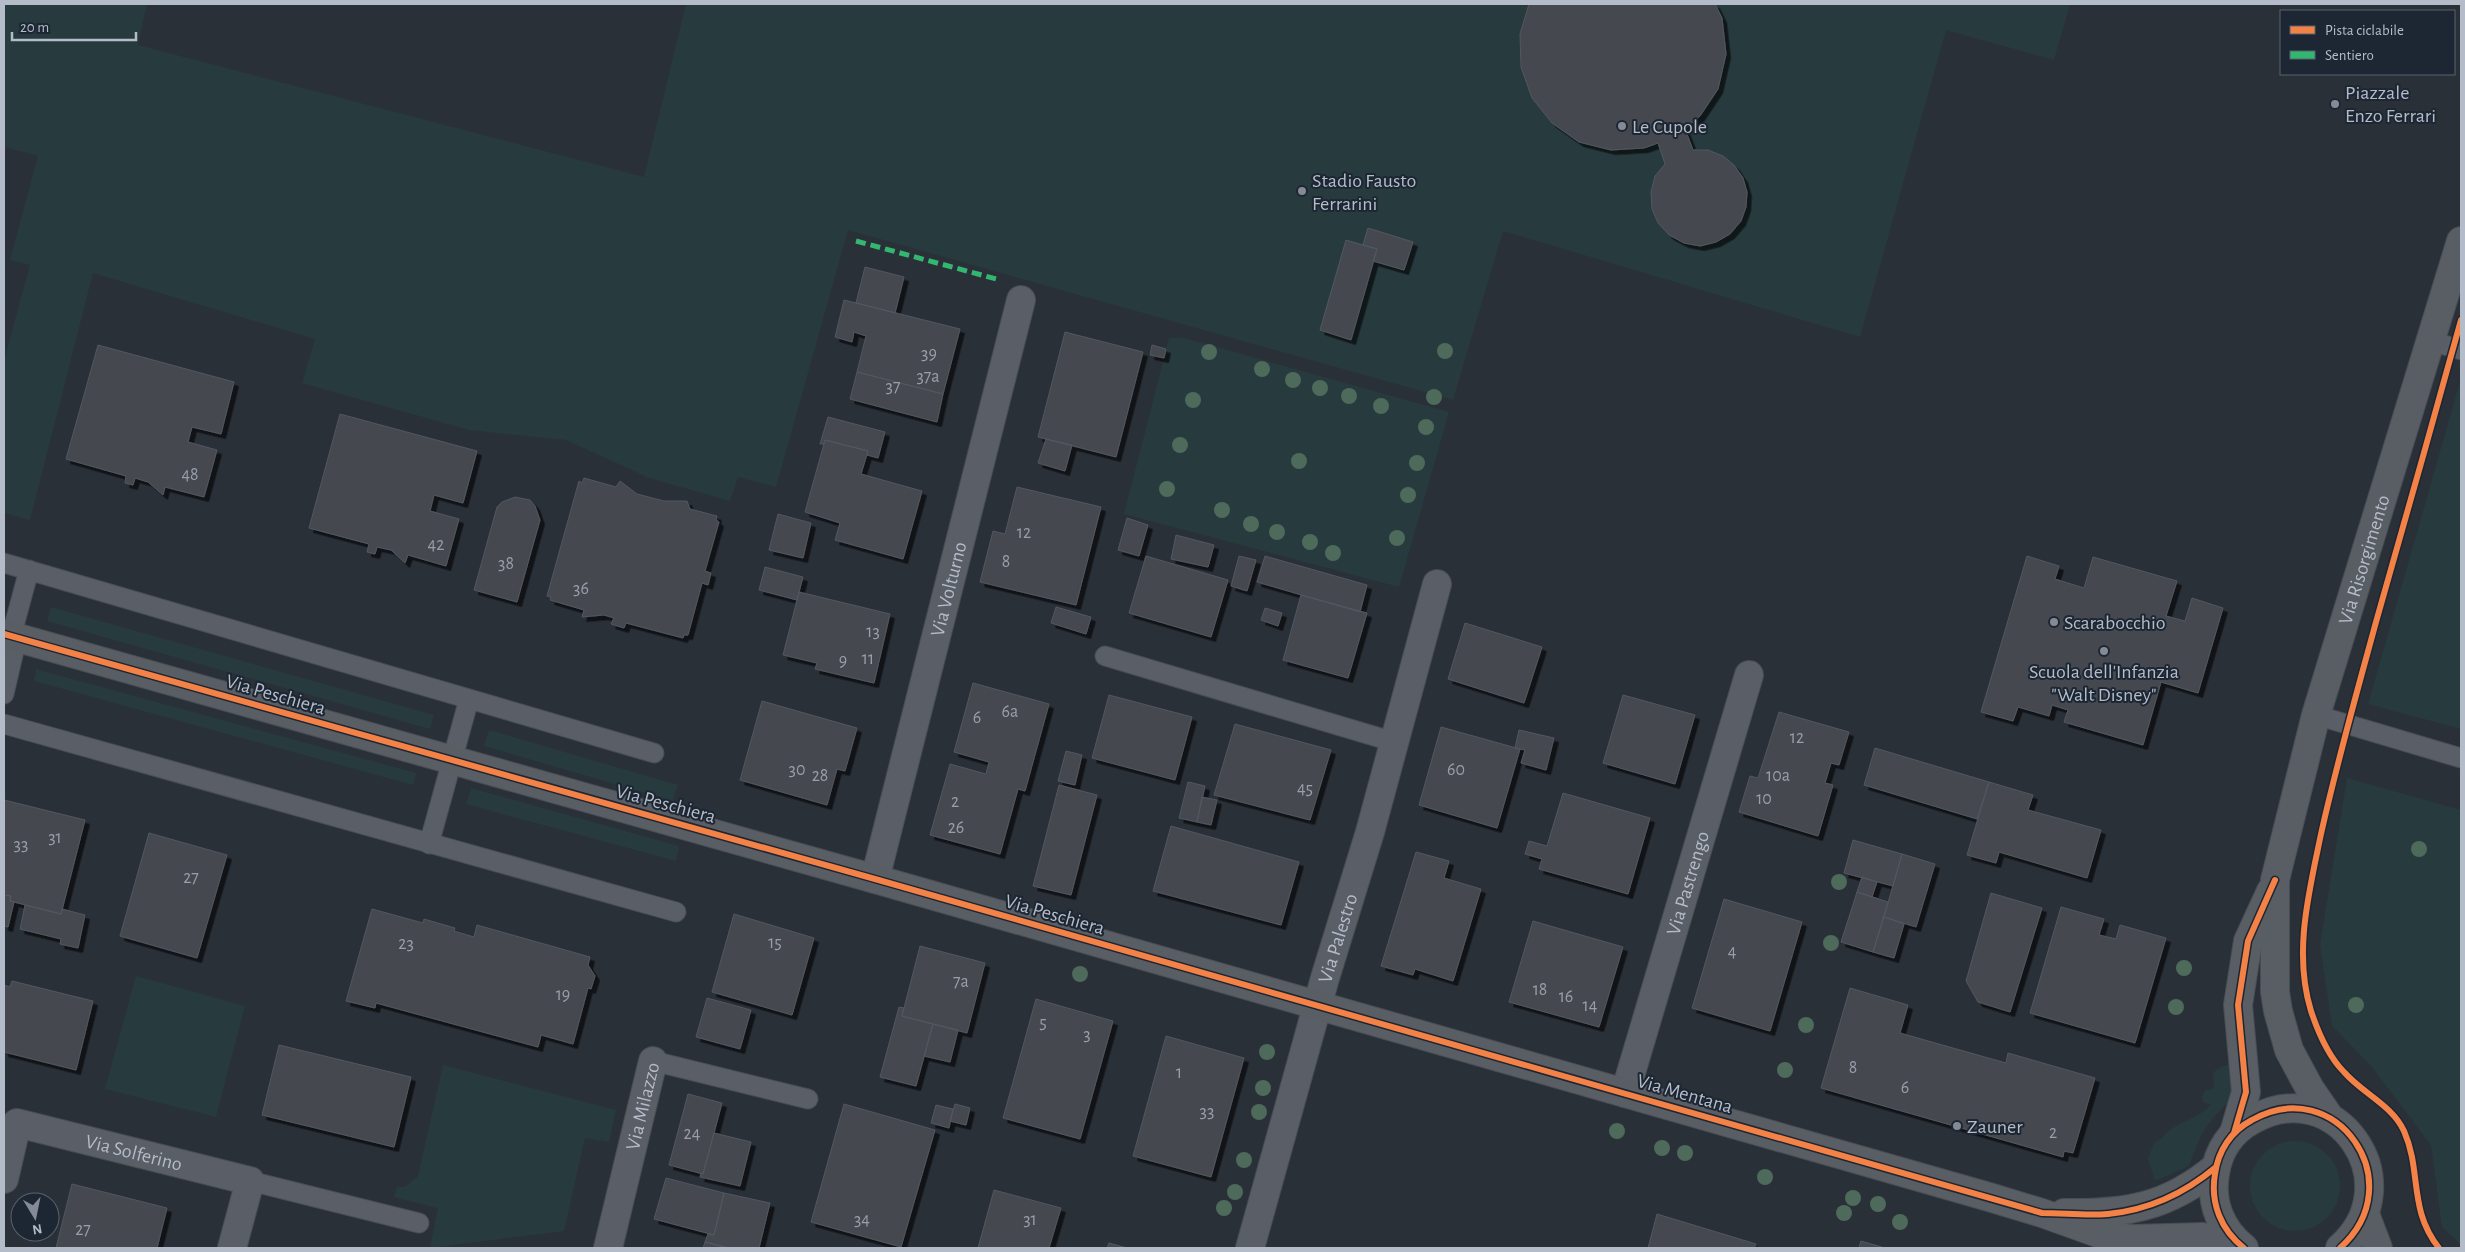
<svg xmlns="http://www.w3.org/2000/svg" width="2465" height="1252" font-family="'Alegreya Sans',sans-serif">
  <defs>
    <filter id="shadow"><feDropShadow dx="4.5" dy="4.5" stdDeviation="0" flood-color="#0009"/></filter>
  </defs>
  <rect width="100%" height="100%" fill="#2a3038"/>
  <path fill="#273a3e" d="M4,4H147L138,45L644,177L686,4H2070L2054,60L1946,30L1860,337L1503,231L1453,400L848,230L776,487L738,477L730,501L649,478L566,440L469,430L302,383L315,339L93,273L30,520L4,513V360L30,265L10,260L38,156L4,147Z
    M1169,338H1184L1449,412L1399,587L1124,514Z
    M2461,378V729L2368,704Z
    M51,607L434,715L430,729L47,621Z
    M36,669L416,773L413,785L38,682L34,680Z
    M489,730L678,785L673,801L484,746Z
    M2347,778L2461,810V1245L2442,1227L2431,1145L2371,1066L2332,1026L2320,945Z
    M471,788L679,846L676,861L466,804Z
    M136,976L245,1006L216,1117L105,1089Z
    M443,1065L616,1110L609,1142L585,1138L564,1231L430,1248L438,1208L394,1197L397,1187H405L418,1176Z
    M2228,1065L2232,1070L2233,1098C2205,1124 2202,1131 2189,1166L2155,1181L2148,1159L2154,1143C2161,1140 2164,1135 2170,1130C2183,1120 2200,1118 2211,1104L2204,1103L2202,1097L2205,1090H2211L2215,1086C2210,1072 2215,1068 2228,1065Z
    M2250 1186a45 45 0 1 1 90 0a45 45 0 1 1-90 0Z"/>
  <path fill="#444950" stroke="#52575f" filter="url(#shadow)" d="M1529,4H1715L1722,18L1726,54L1718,89L1700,116L1685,129L1693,150H1708L1723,156L1734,165L1743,178L1747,192L1746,207L1741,221L1730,234L1716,242L1700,246L1684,243L1669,235L1658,223L1652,209L1651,192L1655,176L1665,164L1658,143L1644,148L1611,150L1579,142L1552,123L1532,98L1521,67L1520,34Z
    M1368,228L1413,242L1404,270L1373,261L1377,249L1363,245Z
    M1346,240L1377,249L1351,340L1320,330Z
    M865,267L904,277L895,313L856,303Z
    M844,300L960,329L943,394L857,372L866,336L854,332L852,342L835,337Z
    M1065,332L1143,352L1116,457L1038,437Z
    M98,345L234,382L221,434L192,427L188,442L217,450L204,497L165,487L163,495L148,482L135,478L133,485L125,483L126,476L66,459Z
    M1152,345L1166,349L1164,358L1150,355Z
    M857,372L943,394L937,422L850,399Z
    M340,414L477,451L463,503L434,495L430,511L459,519L446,566L408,555L405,563L391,550L377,547L375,554L367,552L369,544L309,528Z
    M828,417L885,432L878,458L867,455L868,451L825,440L824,444H820Z
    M1046,439L1072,445L1065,471L1038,463Z
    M825,440L868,451L861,474L922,491L903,559L835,540L840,523L805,512Z
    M584,478L616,487L620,481L637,494L664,501H687L690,509L717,516L716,520L719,522L705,571L711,573L708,585L702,583L688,635H684L683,638L626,623L624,628L611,624L614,618L604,615L582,617L584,610L550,600L551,597L547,596L579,481L582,483Z
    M1017,487L1101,507L1076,605L980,582L993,531L1005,534Z
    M515,497L530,500L535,506L540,520L517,602L474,590L497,507L502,502Z
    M778,514L811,523L803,558L769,550Z
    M1127,518L1148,525L1139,556L1118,550Z
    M1176,535L1214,545L1208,567L1171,559Z
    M1146,556L1228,580L1211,637L1129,613Z
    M1239,556L1256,560L1247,591L1231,586Z
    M1265,556L1367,585L1360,612L1257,582Z
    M2027,556L2059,566L2055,579L2084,588L2093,557L2177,581L2166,616L2185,621L2192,598L2223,608L2198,693L2161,682L2143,745L2064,722L2068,710L2052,705L2049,716L2018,707L2013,721L1981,712Z
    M765,567L803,577L797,600L759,590Z
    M799,592L890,614L874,683L815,669L817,663L783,655Z
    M1301,595L1367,613L1348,678L1283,660Z
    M1056,607L1091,617L1086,634L1051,623Z
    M1265,608L1282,613L1278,626L1261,620Z
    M1465,623L1542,647L1524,703L1448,679Z
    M973,683L1049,704L1025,791L1018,789L1000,854L930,835L950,764L986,774L989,762L954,752Z
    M1109,695L1192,717L1175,780L1092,758Z
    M1623,695L1695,715L1675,784L1603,763Z
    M762,701L857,728L845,771L837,769L827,805L740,780Z
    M1779,712L1849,732L1839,765L1831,763L1825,783L1833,785L1818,836L1739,812L1750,776L1758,778Z
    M1235,724L1331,750L1310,820L1214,795Z
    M1441,727L1520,749L1497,828L1419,805Z
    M1519,730L1554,738L1546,770L1521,763L1525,750L1515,748Z
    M1875,748L1989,782L1977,819L1864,785Z
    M1066,751L1082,755L1075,785L1058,781Z
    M1188,782L1205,786L1197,822L1179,818Z
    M1989,782L2033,795L2028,810L2101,830L2087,878L1999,852L1996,863L1967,855Z
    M1059,785L1097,795L1071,895L1033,886Z
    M1563,793L1650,818L1628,894L1539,869L1542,859L1525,854L1529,841L1547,846Z
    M1202,797L1217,800L1211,825L1197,822Z
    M4,800L85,820L61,914L10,901L11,896L4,895Z
    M1171,826L1299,862L1281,925L1153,891Z
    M149,833L227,855L197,958L120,936Z
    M1853,840L1902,854L1893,886L1844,873Z
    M1416,852L1449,861L1444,878L1481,889L1453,981L1415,969L1413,975L1381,966Z
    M1902,854L1935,864L1916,927L1884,917Z
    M1862,877L1877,882L1872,897L1857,892Z
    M1857,892L1888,902L1873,952L1841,942Z
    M1991,893L2042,908L2010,1012L1978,1002L1966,981Z
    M4,895L11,896L10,901L14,902L8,927L4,926Z
    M1724,899L1802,922L1770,1031L1692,1008Z
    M25,905L61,914L62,909L85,915L78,948L60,944L61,939L20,929Z
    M2061,907L2104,919L2099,935L2116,939L2120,925L2166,938L2135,1043L2030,1013Z
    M372,909L423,923L424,919L455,928L454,931L474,937L477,925L590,957L588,965L595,976L591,989L588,988L573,1044L541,1035L538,1047L376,1003L375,1008L346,1001Z
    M734,914L814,938L792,1015L712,992Z
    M1884,917L1904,924L1894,958L1873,952Z
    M1533,921L1623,947L1599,1027L1509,1002Z
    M920,946L985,963L967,1033L902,1016Z
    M12,981L93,1001L76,1070L4,1052V985L10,987Z
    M1850,988L1908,1005L1900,1033L2006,1063L2008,1053L2095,1078L2073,1153L2064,1151L2063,1157L1821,1088Z
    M707,998L751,1010L740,1049L696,1037Z
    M1036,999L1113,1021L1080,1139L1003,1118Z
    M899,1007L904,1008L902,1016L933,1024L916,1086L880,1077Z
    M933,1024L958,1030L950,1062L924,1056Z
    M1166,1036L1244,1058L1211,1177L1133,1156Z
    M279,1045L411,1077L394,1147L262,1115Z
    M688,1094L722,1103L703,1174L669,1165Z
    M844,1104L935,1130L901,1247L811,1222Z
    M955,1104L970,1108L966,1125L950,1121Z
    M936,1105L953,1109L949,1128L931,1123Z
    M714,1133L751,1142L740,1186L700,1177L701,1173L703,1174Z
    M666,1178L724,1193L714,1235L654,1219Z
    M72,1184L167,1208L157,1248H56Z
    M994,1190L1061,1208L1049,1248H978Z
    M724,1193L770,1203L759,1248H729L705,1242L708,1234L714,1235Z
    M1657,1214L1756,1244L1754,1248H1648Z
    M1861,1241L1885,1248H1859Z
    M705,1242L729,1248H703Z
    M1109,1243L1127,1248H1107Z"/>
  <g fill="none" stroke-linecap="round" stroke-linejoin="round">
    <g stroke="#484c53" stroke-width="21">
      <path id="lane" d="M2431,341L2461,350
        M4,563L654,753
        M11,637L29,570
        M1105,656L1394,742
        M4,694L17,638
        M2316,715L2461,758
        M4,724L676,912
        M429,844L469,699
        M653,1061L808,1099
        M250,1181L419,1223"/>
    </g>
    <g stroke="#484c53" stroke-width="30">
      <g id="street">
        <path id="s1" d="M875,879L1021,300"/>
        <path id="s2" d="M1625,1093L1749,675"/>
        <path id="s3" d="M4,1179L17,1123L250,1181L232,1248"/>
        <path id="s4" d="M608,1248L653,1061"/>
        <path id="s5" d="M1250,1248L1325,978L1370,832L1437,584"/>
      </g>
    </g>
    <g stroke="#484c53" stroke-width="30">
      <g id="secondary">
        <path d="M4,634L875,879L1989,1197L2042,1213L2106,1236L2132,1239L2203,1237L2236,1242"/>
        <path id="s6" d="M2330,1118L2310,1089L2289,1050L2278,1011L2275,992V880L2316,715L2461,241"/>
        <path d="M2234,1133L2246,1092L2238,1005L2248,941L2271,891"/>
        <path d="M2064,1213C2125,1214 2167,1208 2216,1167"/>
        <path d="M2365,1214L2378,1248"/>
        <path d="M2244,1248C2221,1230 2210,1203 2215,1174C2218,1151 2231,1131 2252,1120C2336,1072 2413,1183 2340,1248"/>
      </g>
    </g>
    <use href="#lane" stroke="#5a5e66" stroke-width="19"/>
    <use href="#street" stroke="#5a5e66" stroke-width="28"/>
    <use href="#secondary" stroke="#595d64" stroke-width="28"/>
    <path stroke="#33b770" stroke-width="5" stroke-dasharray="10 5" stroke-linecap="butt" d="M856,241L1000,280"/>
    <g stroke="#1d2633" stroke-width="9">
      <path id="cycleway" d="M4,634L875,879L2042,1213C2064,1213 2086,1216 2108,1214C2148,1210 2185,1193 2216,1167
        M2234,1133L2246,1092L2238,1005L2248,941L2275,880
        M2244,1248C2221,1230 2210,1203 2215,1174C2218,1151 2231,1131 2252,1120C2336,1072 2413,1183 2340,1248
        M2439,1248C2408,1209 2422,1172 2404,1131C2392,1105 2362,1093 2344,1072C2328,1056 2318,1032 2311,1011C2293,953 2309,892 2321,834C2337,762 2357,692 2376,622C2405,521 2433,421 2461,320"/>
    </g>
    <use href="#cycleway" stroke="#f48246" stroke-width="6"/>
  </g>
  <g fill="#4e6a5a">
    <circle cx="1445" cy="351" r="8"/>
    <circle cx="1209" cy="352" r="8"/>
    <circle cx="1262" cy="369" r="8"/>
    <circle cx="1293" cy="380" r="8"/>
    <circle cx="1320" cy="388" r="8"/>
    <circle cx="1349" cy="396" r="8"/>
    <circle cx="1434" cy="397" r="8"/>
    <circle cx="1193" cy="400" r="8"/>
    <circle cx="1381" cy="406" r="8"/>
    <circle cx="1426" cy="427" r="8"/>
    <circle cx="1180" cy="445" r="8"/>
    <circle cx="1299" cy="461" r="8"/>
    <circle cx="1417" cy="463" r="8"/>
    <circle cx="1167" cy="489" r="8"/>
    <circle cx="1408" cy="495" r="8"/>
    <circle cx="1222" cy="510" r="8"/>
    <circle cx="1251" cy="524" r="8"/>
    <circle cx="1277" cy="532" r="8"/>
    <circle cx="1397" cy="538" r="8"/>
    <circle cx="1310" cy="542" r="8"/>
    <circle cx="1333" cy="553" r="8"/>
    <circle cx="2419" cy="849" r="8"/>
    <circle cx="1839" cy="882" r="8"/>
    <circle cx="1831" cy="943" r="8"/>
    <circle cx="2184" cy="968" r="8"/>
    <circle cx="1080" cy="974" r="8"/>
    <circle cx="2356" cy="1005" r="8"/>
    <circle cx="2176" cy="1007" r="8"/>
    <circle cx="1806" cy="1025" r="8"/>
    <circle cx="1267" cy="1052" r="8"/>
    <circle cx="1785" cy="1070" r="8"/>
    <circle cx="1263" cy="1088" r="8"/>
    <circle cx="1259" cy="1112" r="8"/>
    <circle cx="1617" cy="1131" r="8"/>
    <circle cx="1662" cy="1148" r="8"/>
    <circle cx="1685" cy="1153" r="8"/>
    <circle cx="1244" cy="1160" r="8"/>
    <circle cx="1765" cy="1177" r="8"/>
    <circle cx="1235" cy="1192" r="8"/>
    <circle cx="1853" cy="1198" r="8"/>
    <circle cx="1878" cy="1204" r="8"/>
    <circle cx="1224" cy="1208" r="8"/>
    <circle cx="1844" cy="1213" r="8"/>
    <circle cx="1900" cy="1222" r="8"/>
  </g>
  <g fill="#848b96" stroke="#1d2633" stroke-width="2">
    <circle cx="2335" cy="104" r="5"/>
    <circle cx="1622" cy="126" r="5"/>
    <circle cx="1302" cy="191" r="5"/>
    <circle cx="2054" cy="622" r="5"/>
    <circle cx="2104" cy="651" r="5"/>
    <circle cx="1957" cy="1126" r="5"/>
  </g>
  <g text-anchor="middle" stroke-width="4" stroke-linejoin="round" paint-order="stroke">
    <g font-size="18" fill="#989fab">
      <text x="929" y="359">39</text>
      <text x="928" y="382">37a</text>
      <text x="893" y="392">37</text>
      <text x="190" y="480">48</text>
      <text x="1024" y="538">12</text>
      <text x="436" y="550">42</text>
      <text x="1006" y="567">8</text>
      <text x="506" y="569">38</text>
      <text x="581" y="594">36</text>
      <text x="873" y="637">13</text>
      <text x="868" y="664">11</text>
      <text x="843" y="666">9</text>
      <text x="1010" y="717">6a</text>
      <text x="977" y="723">6</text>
      <text x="1797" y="743">12</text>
      <text x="797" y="775">30</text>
      <text x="1456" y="775">60</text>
      <text x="820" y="781">28</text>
      <text x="1778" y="781">10a</text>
      <text x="1305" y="794">45</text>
      <text x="1764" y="804">10</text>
      <text x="955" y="807">2</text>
      <text x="956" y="833">26</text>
      <text x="55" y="843">31</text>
      <text x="21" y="850">33</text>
      <text x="191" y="883">27</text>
      <text x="775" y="948">15</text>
      <text x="406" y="949">23</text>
      <text x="1732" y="957">4</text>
      <text x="961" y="987">7a</text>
      <text x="1540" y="995">18</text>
      <text x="563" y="1000">19</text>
      <text x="1566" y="1002">16</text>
      <text x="1590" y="1011">14</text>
      <text x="1043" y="1028">5</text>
      <text x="1087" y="1040">3</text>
      <text x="1853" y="1073">8</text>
      <text x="1179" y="1078">1</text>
      <text x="1905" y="1093">6</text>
      <text x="1207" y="1117">33</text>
      <text x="2053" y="1138">2</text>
      <text x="692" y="1139">24</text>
      <text x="862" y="1225">34</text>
      <text x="1030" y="1225">31</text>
      <text x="83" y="1235">27</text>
    </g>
    <g font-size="20" fill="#b4bcc9" stroke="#1d2633" text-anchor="start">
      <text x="2345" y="99">Piazzale<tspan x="2345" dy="23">Enzo Ferrari</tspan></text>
      <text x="1632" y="133">Le Cupole</text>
      <text x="1312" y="187">Stadio Fausto<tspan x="1312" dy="23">Ferrarini</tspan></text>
      <text x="2064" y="629">Scarabocchio</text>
      <text x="2104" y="678" text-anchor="middle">Scuola dell'Infanzia<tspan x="2104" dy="23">"Walt Disney"</tspan></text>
      <text x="1967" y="1133">Zauner</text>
    </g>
    <g font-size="20" fill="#b4bcc9" stroke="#1d2633">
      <text dy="7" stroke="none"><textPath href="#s6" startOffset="584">Via Risorgimento</textPath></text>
      <text dy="7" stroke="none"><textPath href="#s1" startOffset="299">Via Volturno</textPath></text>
      <text transform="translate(276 694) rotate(16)" y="7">Via Peschiera</text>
      <text transform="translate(666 803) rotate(15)" y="7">Via Peschiera</text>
      <text dy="7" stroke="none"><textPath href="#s2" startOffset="219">Via Pastrengo</textPath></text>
      <text transform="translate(1055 914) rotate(16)" y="7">Via Peschiera</text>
      <text dy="7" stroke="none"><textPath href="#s5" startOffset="322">Via Palestro</textPath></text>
      <text transform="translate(1685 1093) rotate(16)" y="7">Via Mentana</text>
      <text dy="7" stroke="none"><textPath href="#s4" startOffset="146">Via Milazzo</textPath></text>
      <text dy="7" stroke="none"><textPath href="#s3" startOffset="178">Via Solferino</textPath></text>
    </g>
  </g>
  <rect width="2465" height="1252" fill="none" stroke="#b4bcc9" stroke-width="10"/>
  <rect x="2280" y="10" width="175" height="65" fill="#1d2633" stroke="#59626f"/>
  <rect x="2290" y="26" width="25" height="8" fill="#f48246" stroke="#59626f"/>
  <text x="2325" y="35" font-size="15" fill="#b4bcc9">Pista ciclabile</text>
  <rect x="2290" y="51" width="25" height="8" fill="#33b770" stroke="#59626f"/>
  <text x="2325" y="60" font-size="15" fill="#b4bcc9">Sentiero</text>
  <g transform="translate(35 1217) rotate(170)"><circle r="24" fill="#1d2633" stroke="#59626f"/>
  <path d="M0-4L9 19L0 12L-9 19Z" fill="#848b96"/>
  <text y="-8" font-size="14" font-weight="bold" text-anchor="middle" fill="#b4bcc9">N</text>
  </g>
  <path d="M12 32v8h124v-8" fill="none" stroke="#b4bcc9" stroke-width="2.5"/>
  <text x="20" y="32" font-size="15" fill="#b4bcc9" stroke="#1d2633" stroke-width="4" paint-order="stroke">20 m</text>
</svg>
